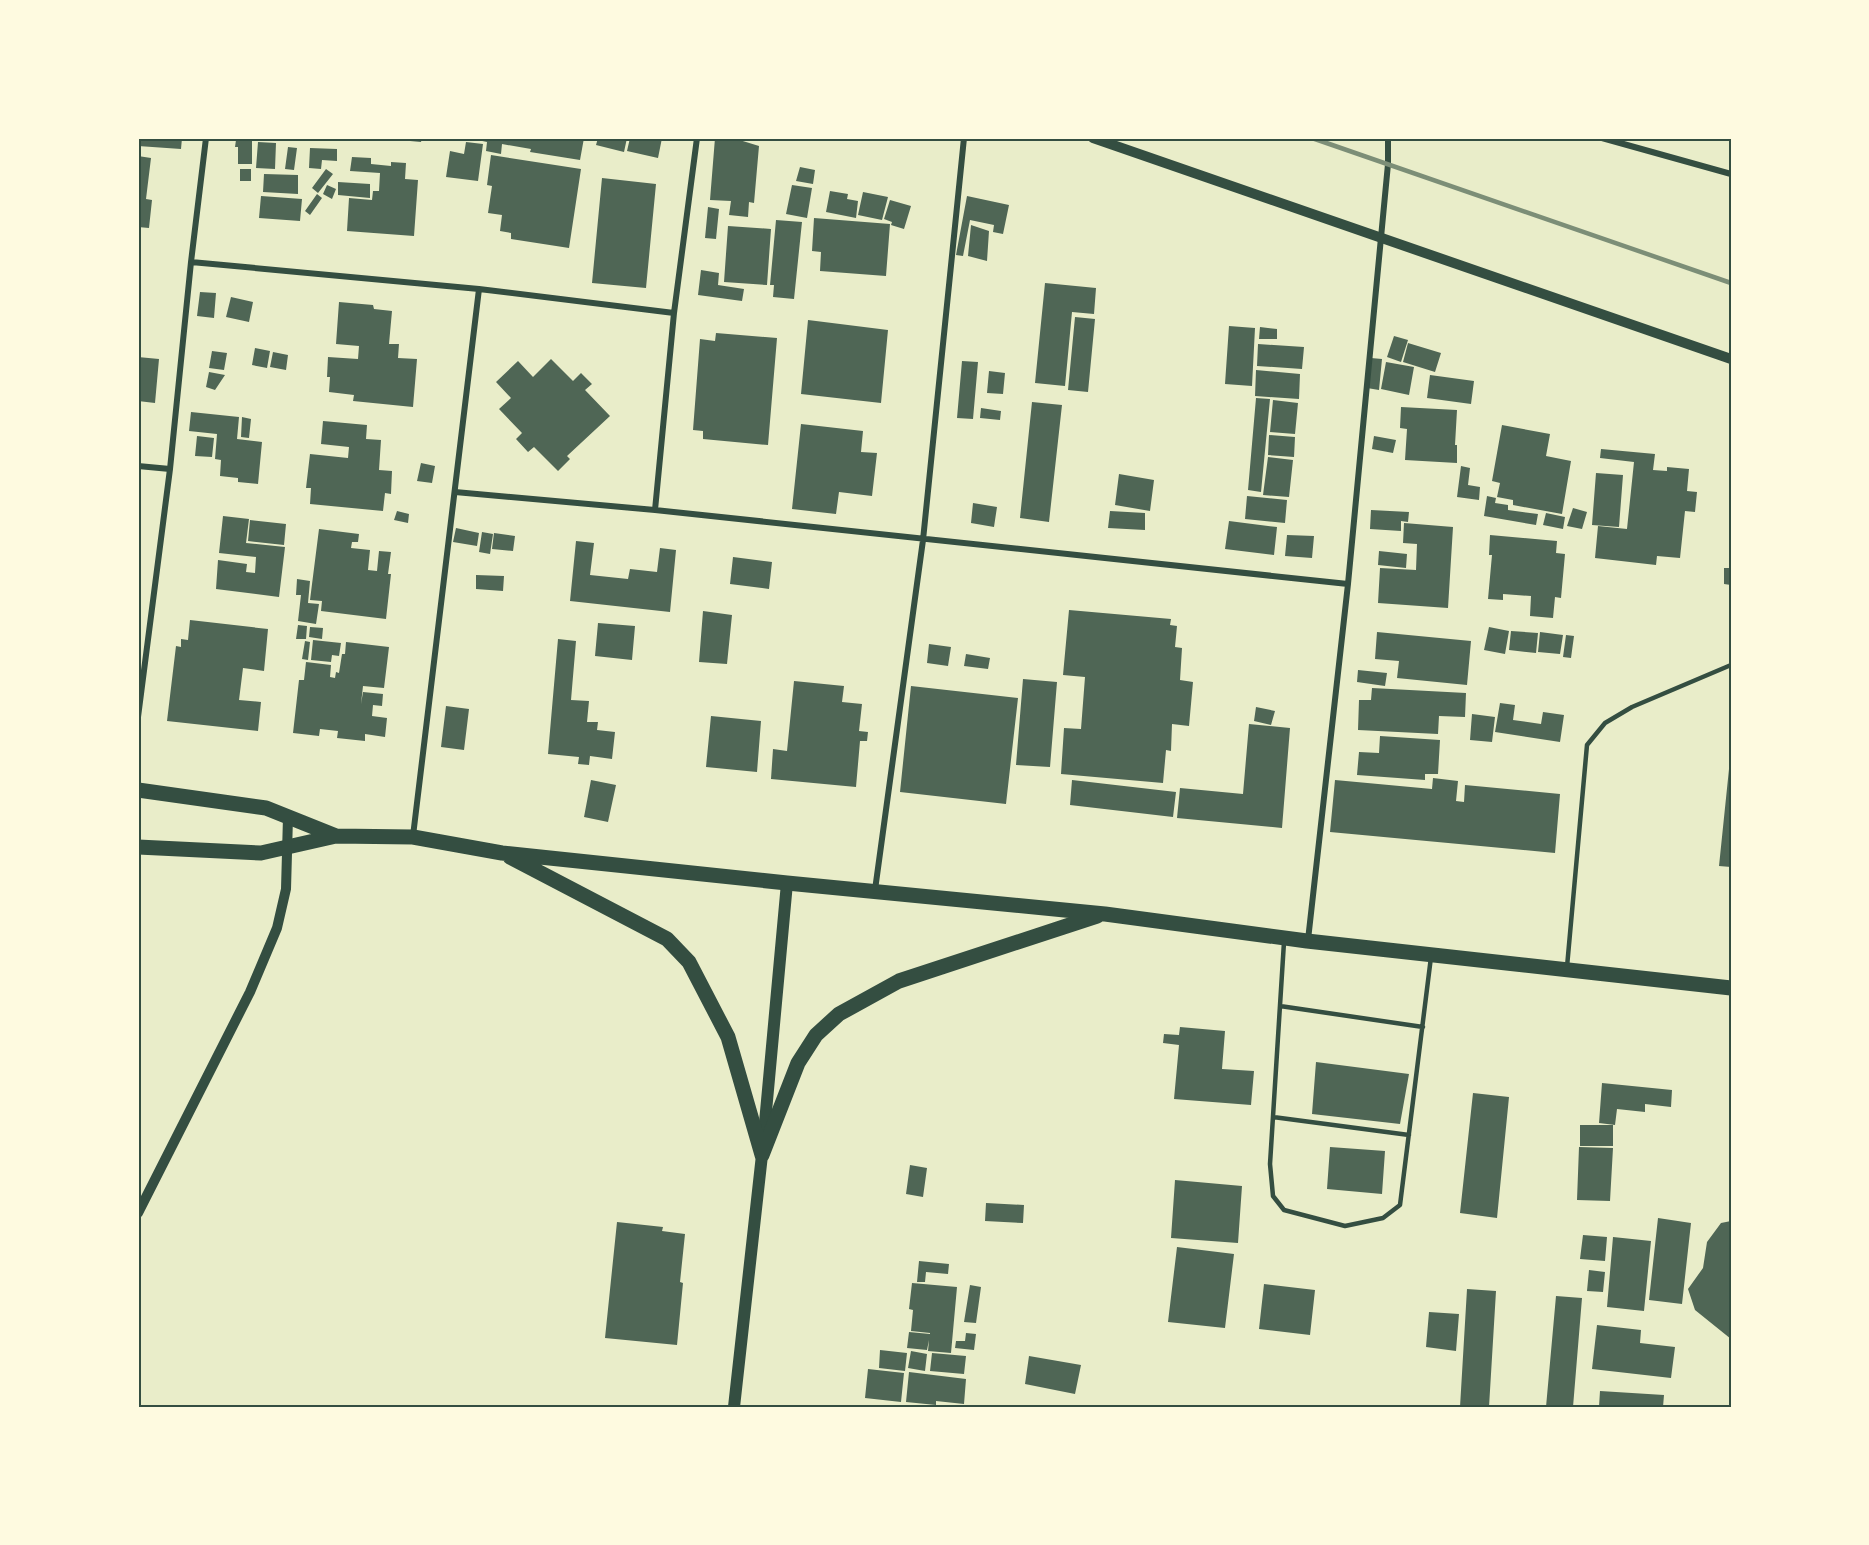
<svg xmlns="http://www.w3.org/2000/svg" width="1869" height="1545" font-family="'Roboto Condensed',sans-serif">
  <rect width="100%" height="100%" fill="#e9edc9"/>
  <path fill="#4f6655" d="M138,138H182L181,149L138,146Z
    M400,138H422L421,142L399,140Z
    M468,138H584L580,160L530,152L531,149L502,144L501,154L486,151L487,142Z
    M598,138H627L624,152L596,145Z
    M630,138H662L658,158L627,151Z
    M715,138H733L759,146L754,203L749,202L748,217L729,215L731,201L710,200Z
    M236,140H252V164H238V147H235Z
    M258,142L276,143L275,169L256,168Z
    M466,142L483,144L478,181L446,177L450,151L464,154Z
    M288,147L297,148L294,170L285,169Z
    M310,148L337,149V161L322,160L321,169L309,168Z
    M491,155L581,169L569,248L511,239V233L500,231L502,215L488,213L492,186L487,185Z
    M138,156L151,158L146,199L152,200L149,228L138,227Z
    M352,157L371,158V164L391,166V162L406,163L405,179L418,180L414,236L347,231L349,198L372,200L373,191H379L380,173L350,171Z
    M800,167L815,170L813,184L796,181Z
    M240,169H251V181H240Z
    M326,169L333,174L318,193L312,188Z
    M264,174L298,175V194L263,192Z
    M602,178L656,184L646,288L592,283Z
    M338,182L370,184V198L338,195Z
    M327,185L336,189L332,199L323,194Z
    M792,185L812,188L807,218L786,214Z
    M830,191L848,194L847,199L858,201L856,218L826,212Z
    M863,192L888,197L882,220L858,215Z
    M317,194L322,198L310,215L305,211Z
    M261,196L302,199L300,221L259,218Z
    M967,196L1009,205L1003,234L993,232L994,225L970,220L963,256L956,255Z
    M890,200L911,206L904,229L891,225L892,222L884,219Z
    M708,207L719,209L716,239L705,238Z
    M814,218L890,224L886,276L820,271L821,252L812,251Z
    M776,220L802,222L794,299L773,297L774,285H770Z
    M971,225L989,231L987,261L968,256Z
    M728,226L771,229L767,285L724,282Z
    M701,270L719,273L718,285L744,289L742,301L698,295Z
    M1045,283L1096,288L1094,314L1072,312L1065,386L1035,383Z
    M200,292L216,293L214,318L197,316Z
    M231,297L253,302L249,322L226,317Z
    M339,302L373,305L374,309L392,311L389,344H399L398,358L417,359L413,407L353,401L354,395L329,392L330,377H327L328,357L358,359L359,346L336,344Z
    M1075,317L1095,319L1088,392L1068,390Z
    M808,320L888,330L881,403L801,394Z
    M1229,326L1255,328L1252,386L1225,384Z
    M1260,327L1277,329V339H1259Z
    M716,333L777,338L768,445L703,439V431L693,430L700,339L715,341Z
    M1394,336L1408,340L1401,362L1387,357Z
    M1408,343L1441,353L1435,372L1403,362Z
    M1258,344L1304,347L1302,369L1257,366Z
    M255,348L270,351L267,368L252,365Z
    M212,351L227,353L224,370L209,368Z
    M273,352L288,355L286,370L270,367Z
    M138,357L159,359L155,403L138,401Z
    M1371,358L1382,359L1379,390L1367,388Z
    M551,359L573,381L581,373L592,384L585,390L610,416L567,456L570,459L558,471L534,447L528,452L516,439L522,433L499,409L511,398L496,382L518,361L533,377Z
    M962,361L978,362L973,419L957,418Z
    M1386,362L1414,367L1409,395L1381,389Z
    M1256,370L1300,374L1299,399L1255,396Z
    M989,371L1005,373L1003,394L987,393Z
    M209,372L225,375L215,390L206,387Z
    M1430,375L1474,381L1471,404L1427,398Z
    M1256,398L1270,399L1261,492L1248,490Z
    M1273,400L1298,403L1295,434L1270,432Z
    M1032,402L1062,405L1049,522L1020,518Z
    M1401,407L1457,410L1455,445H1457V463L1405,460L1407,429L1400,428Z
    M981,408L1001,411L1000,420L980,418Z
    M191,412L239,417L237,439L262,442L258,484L238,482V478L220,476L221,460L215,459L217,434L189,431Z
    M242,417L251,419L249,438L241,437Z
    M323,421L367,425L366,439L381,440L379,470L392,471L391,494L385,493L383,511L310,504L311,488H306L310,454L348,458L349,447L321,444Z
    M801,424L863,431L861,452L877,453L872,496L839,492L836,514L792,509Z
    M1502,425L1550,434L1546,456L1571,461L1562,514L1513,505V500L1497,497L1500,483L1492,481Z
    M1269,435L1295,437L1294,457L1268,455Z
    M197,436L214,438L212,457L195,456Z
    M1374,436L1396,440L1393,453L1372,449Z
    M1601,449L1655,454L1653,470L1667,471V467L1689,469L1687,491L1697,492L1695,512L1685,511L1680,558L1657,556L1656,565L1595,558L1598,526L1627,529L1634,462L1600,458Z
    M1268,457L1293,460L1289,497L1263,495Z
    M421,463L435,466L432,483L417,481Z
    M1461,466L1470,468L1468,485L1480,487L1479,500L1457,497Z
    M1596,473L1623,475L1619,527L1592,525Z
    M1119,474L1154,480L1150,511L1115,505Z
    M1247,496L1287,500L1285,523L1245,519Z
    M1487,496L1496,498L1495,503L1508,505V510L1538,514L1536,525L1484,516Z
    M973,503L997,507L994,527L971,523Z
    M1573,508L1587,512L1582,529L1567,526Z
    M1371,510L1409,512L1408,522L1401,521V531L1370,529Z
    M397,511L409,514L408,523L394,520Z
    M1110,511L1145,513V530L1108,528Z
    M1546,513L1565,517L1563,529L1543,525Z
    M223,516L249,519L246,543L285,547L279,597L216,589L218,560L247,564L246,572L255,573L256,557L219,553Z
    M250,520L286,524L284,545L248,541Z
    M1229,521L1277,527L1274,555L1225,549Z
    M1404,523L1453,527L1448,608L1378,603L1380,568L1416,570L1417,544L1403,543Z
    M456,528L479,533L477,546L453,542Z
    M319,529L359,534L358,542H352L351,548L370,550L368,570L377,571L379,551L391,552L388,574H391L386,619L321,611L322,601L310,600Z
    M482,532L493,534L490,554L479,552Z
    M494,533L515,536L513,551L492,549Z
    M1287,535L1314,536L1312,558L1285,556Z
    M1490,535L1557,541L1556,553L1565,554L1561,598L1555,597L1553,618L1530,616L1531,596L1503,594V600L1488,599L1492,555H1489Z
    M576,541L594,543L590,575L628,579L630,569L657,572L660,548L676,550L670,612L570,601Z
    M1379,551L1407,554L1406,568L1378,565Z
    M733,557L772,562L769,589L730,584Z
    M1724,568H1731V585L1724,584Z
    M476,575L504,576L503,591L476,589Z
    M297,579L310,581L308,603L319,604L316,624L298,621L301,595H296Z
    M1069,610L1171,619L1170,625L1177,626L1175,647L1182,648L1180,680L1193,682L1189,726L1172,724L1171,751L1166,750L1163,783L1061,774L1064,728L1081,729L1085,677L1063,675Z
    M703,611L732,615L727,664L699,662Z
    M190,620L268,629L264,671L243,668L239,700L261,702L258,731L167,721L176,646L181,647V639L188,640Z
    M598,623L635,626L632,660L595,656Z
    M298,625L307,626L306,639H296Z
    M310,627L323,628L322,639L309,637Z
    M1489,627L1509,631L1505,654L1484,650Z
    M1511,631L1538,633L1536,653L1509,650Z
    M1377,632L1471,641L1467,685L1397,678L1399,661L1375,659Z
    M1540,632L1563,635L1560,654L1538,652Z
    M1566,635L1574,636L1571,658L1563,657Z
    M558,639L576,641L571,700L589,701L587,722H598L597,730L615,732L612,759L590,756L589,765L578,764L579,757L548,754Z
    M313,640L341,643L339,656L332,655L331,662L311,660Z
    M305,641L310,642L308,660L302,659Z
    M346,642L389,647L384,688L363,686L361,704L363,692L383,694L382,706L373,705L372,716L387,718L385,737L365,734V741L337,738L338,731L320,729L319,736L293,733L299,680H304L306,662L331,665L330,677L335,678L336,672L339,673L342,654H345Z
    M929,644L951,647L948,666L927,663Z
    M966,654L990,658L988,669L964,666Z
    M1358,670L1387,673L1385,686L1357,682Z
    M1023,679L1057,682L1050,767L1016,765Z
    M794,681L844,686L842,702L862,704L859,731L868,732L867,741H860L856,787L771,779L773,749L787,751Z
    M911,686L1018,698L1006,804L900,792Z
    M1372,688L1466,693L1465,717L1439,716L1438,734L1358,730L1359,700H1371Z
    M1500,703L1515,705L1513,720L1541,724L1543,712L1564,715L1560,742L1495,732Z
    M446,706L469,709L464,750L441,747Z
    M1256,707L1275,711L1271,725L1254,721Z
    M1472,714L1495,717L1492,742L1470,740Z
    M711,716L761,721L757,772L706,767Z
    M1249,724L1290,728L1282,828L1177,818L1180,788L1243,794Z
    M1380,736L1440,740L1438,774H1425V780L1357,775L1359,752L1379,753Z
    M1729,769H1731V867L1719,866Z
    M1433,778L1458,781L1456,801L1464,802L1465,785L1560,794L1555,853L1330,832L1335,780L1432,789Z
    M591,780L616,785L608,822L584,817Z
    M1072,780L1176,792L1173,817L1070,805Z
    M1180,1027L1225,1031L1222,1069L1254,1071L1251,1105L1174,1099L1179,1045L1163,1043L1164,1034L1179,1035Z
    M1316,1062L1409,1074L1400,1124L1312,1114Z
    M1602,1083L1672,1090L1671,1107L1645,1104V1112L1617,1109L1615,1125L1599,1123Z
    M1473,1093L1509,1097L1497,1218L1460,1213Z
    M1580,1125H1613V1146H1580Z
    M1330,1147L1385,1151L1382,1194L1327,1189Z
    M1579,1147L1613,1148L1610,1201L1577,1200Z
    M910,1165L927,1168L923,1197L906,1194Z
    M1175,1180L1242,1186L1238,1243L1171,1238Z
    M986,1203L1024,1205L1023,1223L985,1221Z
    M1658,1218L1691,1223L1682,1304L1649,1300Z
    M1731,1221V1339L1695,1310L1688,1289L1703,1268L1707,1242L1721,1223Z
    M617,1222L663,1227L662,1231L685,1234L680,1282L683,1283L677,1345L605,1338Z
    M1583,1235L1607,1237L1605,1261L1580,1259Z
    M1613,1237L1651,1241L1644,1311L1607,1307Z
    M1177,1247L1234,1254L1225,1328L1168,1322Z
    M919,1261L949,1264L948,1274L926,1272L925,1282H917Z
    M1589,1270L1605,1272L1603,1292L1587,1291Z
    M912,1283L957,1287L951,1353L928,1351L929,1340L927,1350L907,1348L909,1332L930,1334V1333L911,1331L913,1310L909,1309Z
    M1264,1284L1315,1290L1310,1335L1259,1329Z
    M970,1285L981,1287L976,1323L964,1322Z
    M1467,1289L1496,1291L1489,1407H1460Z
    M1556,1296L1582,1298L1573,1407H1546Z
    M1429,1312L1459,1314L1456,1351L1426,1347Z
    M1597,1325L1641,1330L1640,1343L1675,1347L1671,1378L1592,1369Z
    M966,1333L976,1334L974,1350L955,1348L956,1341H965Z
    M880,1350L907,1353L905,1371L879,1368Z
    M911,1351L927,1354L925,1371L908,1368Z
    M932,1353L966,1356L964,1374L930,1371Z
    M1029,1356L1081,1365L1075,1394L1025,1384Z
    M868,1369L904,1373L901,1402L865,1398Z
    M909,1372L966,1379L964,1404L936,1401V1405L906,1402Z
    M1600,1391L1664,1395L1663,1407H1599Z"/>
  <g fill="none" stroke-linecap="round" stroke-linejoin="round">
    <path stroke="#344e41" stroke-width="4.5" d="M1284,942L1270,1164L1273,1196L1284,1210L1345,1226L1383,1218L1400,1205L1431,957
      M1567,967L1587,745L1605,723L1632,707L1731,665
      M1280,1006L1423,1027
      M1273,1117L1409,1135"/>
    <path stroke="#344e41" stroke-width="6" d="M1602,138L1731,174
      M191,262L479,289L674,313
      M138,466L170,469
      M455,492L655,510L1348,584
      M655,510L674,313L697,138
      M138,717L170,469L191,262L206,138
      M413,836L479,289
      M875,890L923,540L964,138
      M1308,940L1348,584L1388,164V138"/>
    <path stroke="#344e41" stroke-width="10" d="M1093,138L1731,359
      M138,1213L250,992L277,928L286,889L288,817"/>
    <path stroke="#344e41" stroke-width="12" d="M734,1407L762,1155L787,883"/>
    <path stroke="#344e41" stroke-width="15" d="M138,790L266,808L336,836
      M138,847L261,853L336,836L413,837L502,853L787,883L1105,914L1307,941L1731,988
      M510,857L667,939L689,962L728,1037L762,1155
      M762,1155L798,1063L816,1035L839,1014L899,981L1097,916"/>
    <path stroke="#7c8e77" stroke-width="4.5" d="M1312,138L1731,283"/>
  </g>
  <rect width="1869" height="1545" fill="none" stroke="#fefae0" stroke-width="279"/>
  <rect x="140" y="140" width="1590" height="1266" fill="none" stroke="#344e41" stroke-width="2"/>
</svg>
